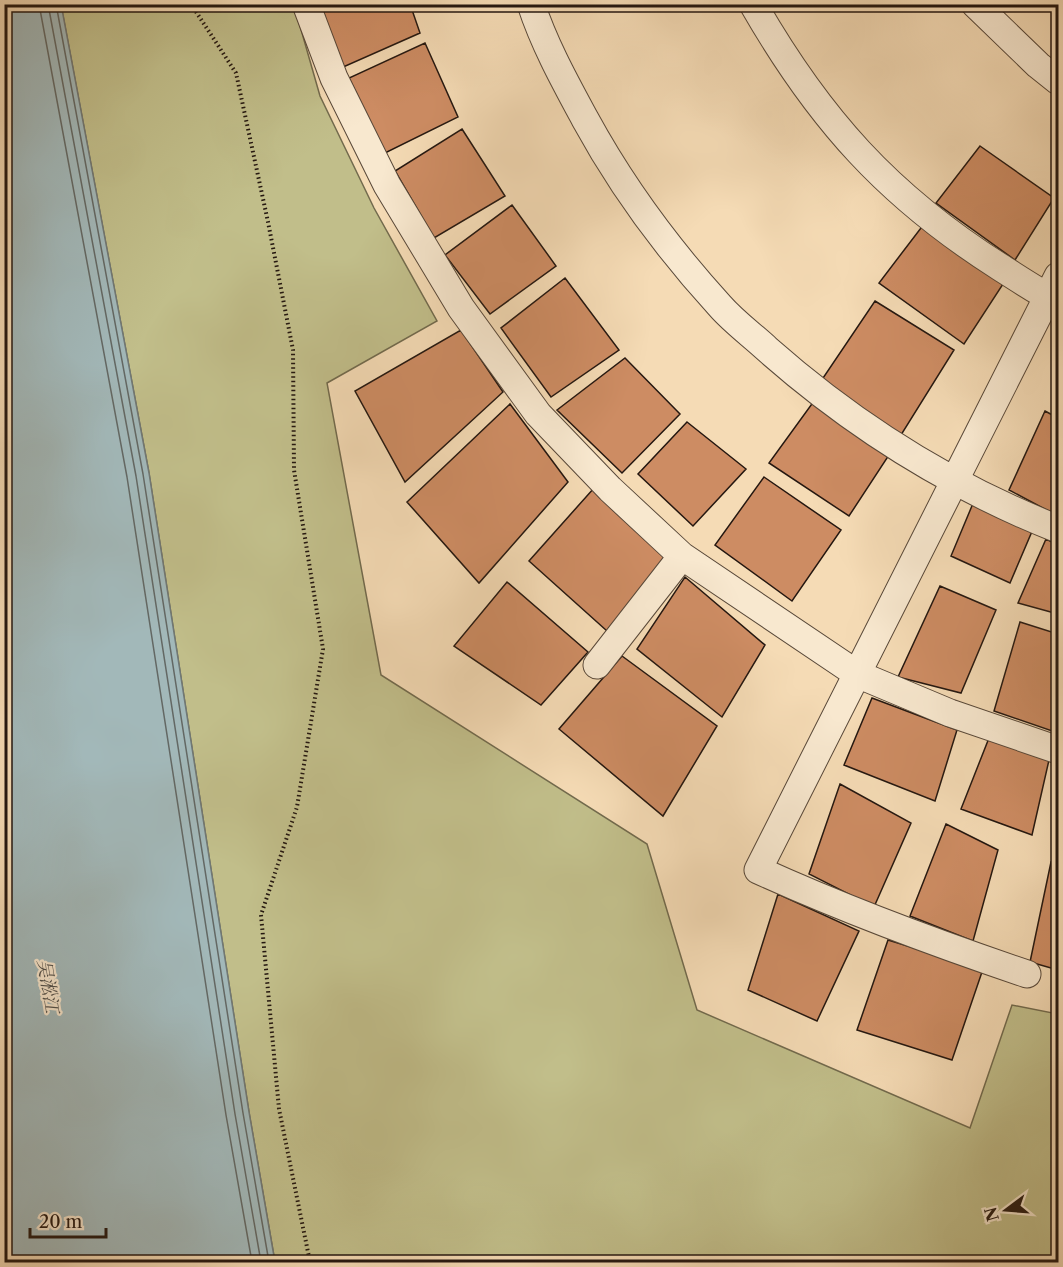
<svg xmlns="http://www.w3.org/2000/svg" width="1063" height="1267" font-family="'Libre Caslon Text','Noto Serif SC',serif">
  <rect width="100%" height="100%" fill="#f5dbb5"/>
  <filter id="stains"><feTurbulence type="fractalNoise" baseFrequency=".00333" numOctaves="4"/><feColorMatrix values="0 0 0 0 .2 0 0 0 0 .09 0 0 0 0 .02 0 0 0 .5 -.17"/></filter>
  <radialGradient id="worn" r=".72"><stop offset=".6" stop-color="#630" stop-opacity="0"/><stop offset="1" stop-color="#630" stop-opacity=".3"/></radialGradient>
  <path fill="#c1be8a" stroke="#726a4d" stroke-width="1.5" d="M61,5H294L320,96L374,208L437,321L327,383L381,675L647,844L697,1010L970,1128L1012,1005L1058,1014V1262H275L249,1112L149,473Z"/>
  <path fill="#a2b8b9" stroke="#707875" stroke-width="1.5" d="M61,4L149,473L249,1112L275,1262H5L4,5Z"/>
  <g fill="none" stroke-linecap="round" stroke-linejoin="round">
    <path stroke="#636864" stroke-width="1.5" d="M39,4L127,477L226,1115L252,1262
      M48,4L136,476L235,1114L261,1262
      M56,4L143,474L243,1113L269,1262"/>
  </g>
  <path fill="#cd8c63" stroke="#241710" stroke-width="1.5" d="M321,4H410L420,33L341,68Z
    M425,43L458,117L385,153L349,78Z
    M462,129L505,196L434,238L395,171Z
    M980,146L1054,198L1015,260L936,203Z
    M512,205L556,266L490,314L445,255Z
    M924,224L1005,281L964,344L879,283Z
    M565,278L619,350L551,397L501,328Z
    M875,301L954,350L901,435L821,381Z
    M461,330L503,392L405,482L355,391Z
    M625,358L680,414L622,473L557,410Z
    M814,401L889,455L849,516L769,463Z
    M510,404L568,482L479,583L407,502Z
    M1045,411L1058,418V516L1009,490Z
    M687,422L746,469L693,526L638,474Z
    M764,477L841,530L792,601L715,545Z
    M594,488L667,557L607,631L529,561Z
    M974,501L1033,529L1010,583L951,556Z
    M1046,539L1058,545V614L1018,603Z
    M685,577L765,645L722,717L637,649Z
    M507,582L588,652L541,705L454,646Z
    M940,586L996,610L961,693L898,677Z
    M1020,622L1058,634V733L994,711Z
    M622,656L717,726L663,816L559,729Z
    M872,698L957,730L935,801L844,765Z
    M989,738L1049,760L1032,835L961,809Z
    M840,784L911,823L874,907L809,874Z
    M946,824L998,850L973,941L910,916Z
    M1051,862L1058,864V970L1030,962Z
    M778,894L859,931L817,1021L748,990Z
    M888,940L983,969L952,1060L857,1030Z"/>
  <g fill="none" stroke-linecap="round" stroke-linejoin="round">
    <g stroke="#584839" stroke-width="29">
      <path id="minor" d="M306,4L334,78L387,185L461,308L538,414L610,489L682,556L857,674L950,713L1058,750
        M531,4C544,44 565,82 585,119C622,187 668,249 720,306C734,322 752,335 767,349C853,425 952,487 1058,529
        M753,4C819,119 888,196 1000,267C1019,279 1038,292 1058,302
        M975,4L1038,65L1058,81
        M597,665L682,556
        M1027,974C935,943 846,910 758,870L1058,276"/>
    </g>
    <path stroke="#241710" stroke-width="4" stroke-dasharray="1.5 3" stroke-linecap="butt" d="M191,4L236,73L268,222L293,350L294,470L323,649L297,807L261,915L279,1109L310,1262"/>
    <use href="#minor" stroke="#f8e8cf" stroke-width="27"/>
  </g>
  <g text-anchor="middle" stroke-width="4.5" stroke-linejoin="round" paint-order="stroke">
    <g font-size="18" font-style="italic" fill="#504f4b" stroke="#f8e8cf">
      <text transform="translate(48 986) rotate(81)" y="6">吴淞江</text>
    </g>
  </g>
  <rect width="1063" height="1267" fill="none" stroke="#f5dbb5" stroke-width="24"/>
  <rect x="6" y="6" width="1051" height="1255" fill="none" stroke="#241710" stroke-width="3"/>
  <rect x="12" y="12" width="1039" height="1243" fill="none" stroke="#241710" stroke-width="1.5"/>
  <g transform="translate(1006 1210) rotate(254)" stroke="#f8e8cf" stroke-width="4.5" paint-order="stroke">
  <path d="M0-4.5L10 22L0 15L-10 22Z" fill="#241710"/>
  <text y="-9" font-size="16" font-weight="bold" text-anchor="middle" fill="#241710">N</text>
  </g>
  <path d="M30 1228v9h76v-9" fill="none" stroke="#241710" stroke-width="3"/>
  <text x="39" y="1228" font-size="18" fill="#241710" stroke="#f8e8cf" stroke-width="4.5" paint-order="stroke">20 m</text>
  <rect width="100%" height="100%" filter="url(#stains)"/>
  <rect width="100%" height="100%" fill="url(#worn)"/>
</svg>
